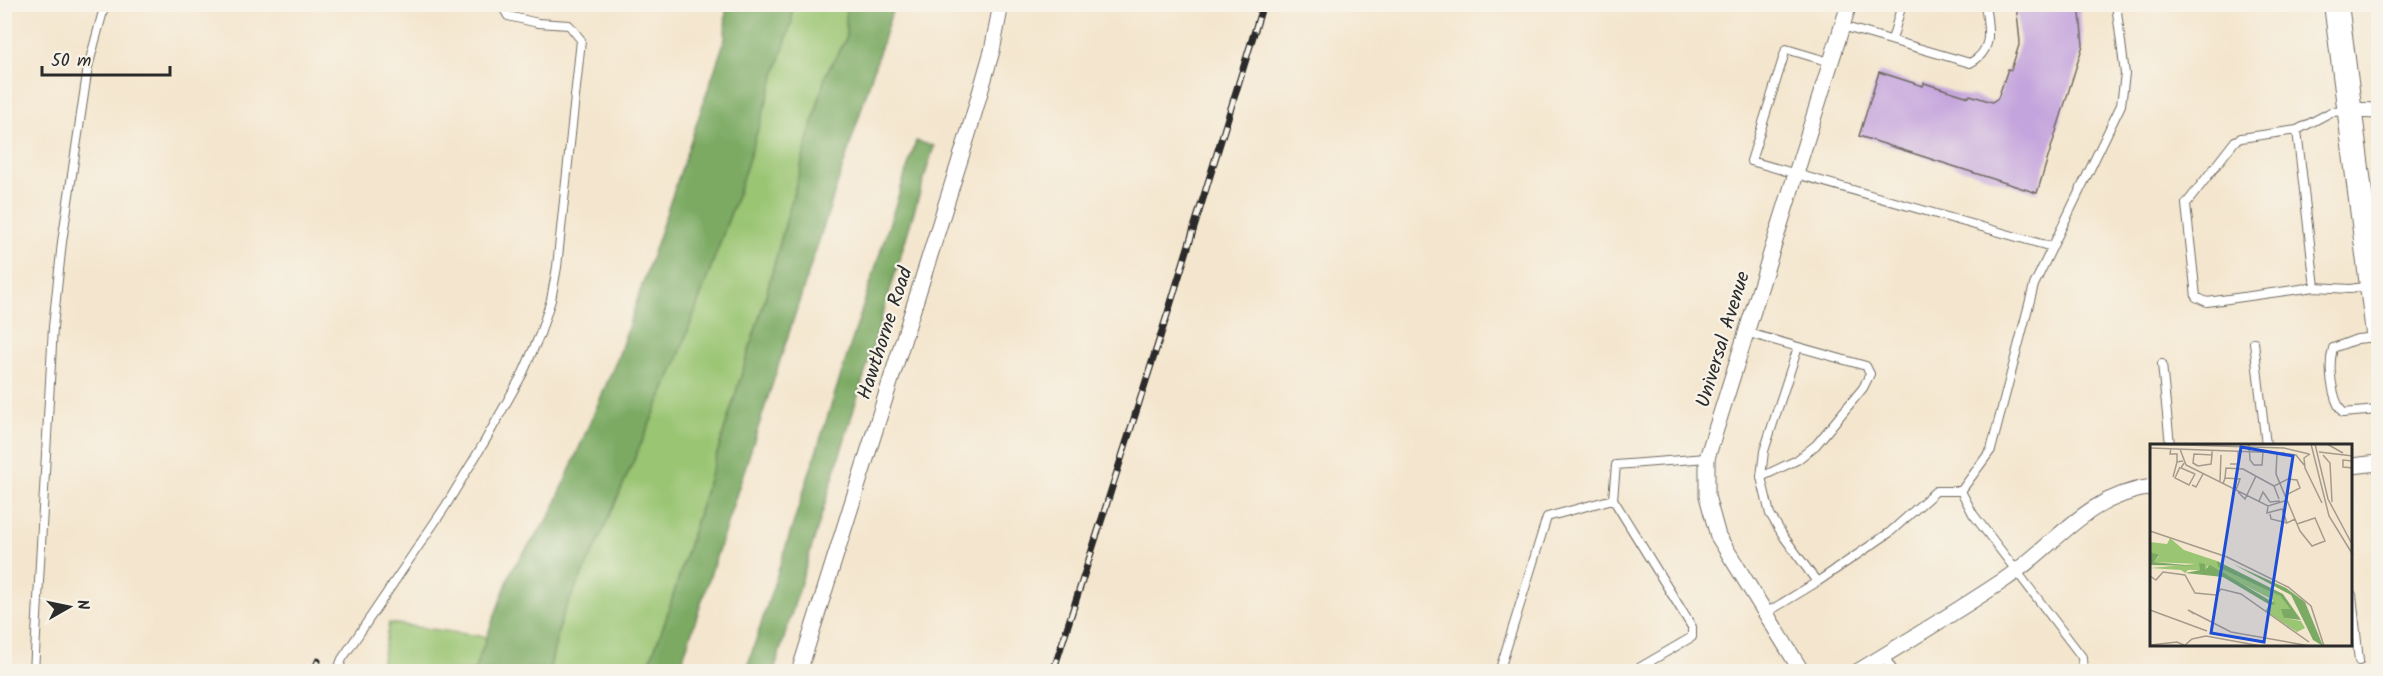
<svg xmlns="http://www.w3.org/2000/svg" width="2383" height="676" font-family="Kalam,sans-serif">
  <rect width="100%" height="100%" fill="#f7f3e8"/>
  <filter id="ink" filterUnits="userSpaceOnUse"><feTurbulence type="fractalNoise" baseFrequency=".0167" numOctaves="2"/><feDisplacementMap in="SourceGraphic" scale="12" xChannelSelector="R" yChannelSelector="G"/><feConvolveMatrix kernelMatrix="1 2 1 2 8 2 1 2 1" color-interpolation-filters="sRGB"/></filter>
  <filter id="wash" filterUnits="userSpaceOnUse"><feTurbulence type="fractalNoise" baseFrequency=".008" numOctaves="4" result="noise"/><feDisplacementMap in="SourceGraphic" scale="24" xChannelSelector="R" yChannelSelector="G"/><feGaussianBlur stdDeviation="1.35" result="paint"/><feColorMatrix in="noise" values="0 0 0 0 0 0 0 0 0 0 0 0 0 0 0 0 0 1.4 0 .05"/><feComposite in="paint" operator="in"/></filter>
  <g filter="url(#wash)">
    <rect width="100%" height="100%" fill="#f4e6ce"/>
    <path fill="#9ac572" stroke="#62784e" stroke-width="1.5" d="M792,5H846V39L826,74L764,302L665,622L646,671L549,672L562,616L599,540L677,361L739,190L791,21Z
      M389,623L487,637L474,671H380Z"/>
    <path fill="#7baa64" stroke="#536a48" stroke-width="1.5" d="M726,5H792V21L739,190L677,361L599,540L562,616L549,671H474L512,569L550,516L618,357L725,39Z
      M846,5H894L852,139L679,671H646L665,622L764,302L826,74L846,39Z
      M916,141L934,146L774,671H746Z"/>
    <g id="blocks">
      <path fill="#c4a4dd" d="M2016,4H2079L2083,45L2037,193L1859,136L1879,72L1923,86L1924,83L1969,97L1970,95L1992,102L1998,98L2008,69L2011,70L2020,42Z"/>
    </g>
  </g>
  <g filter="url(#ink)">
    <use href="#blocks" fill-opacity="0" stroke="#716c64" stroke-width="1.5"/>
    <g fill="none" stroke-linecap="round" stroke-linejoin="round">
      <g stroke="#716c64" stroke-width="10">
        <path id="service" d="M1842,26L1970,63C1995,50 1988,28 1985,4
          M1892,40L1902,4
          M1830,62L1786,49L1751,161L2052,247
          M2347,111L2331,112L2297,130L2241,138L2235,141L2186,204L2196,297L2207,302L2315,287L2350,289L2370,286
          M2297,130L2315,287
          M1745,332L1866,366L1870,374L1863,388L1816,445L1797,460L1761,477L1770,514L1784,537L1817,582L1766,613
          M2377,337L2357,339L2333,348C2328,366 2331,398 2343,413L2378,410
          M2254,342L2266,445
          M2162,364L2170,445
          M1761,477L1764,451L1798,347
          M1961,491L1991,450L2034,285L2121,105L2125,74L2116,4
          M1817,582L1889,533L1936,491H1961L1973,514L2082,657L2083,672
          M2352,595L2359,661
          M1884,656L1894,672
          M34,672L53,327L62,242L88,67L105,4
          M337,672L342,659L445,507L485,441L523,373L540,334L551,300L557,267L581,40L569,25L538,23L508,16L501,4
          M1504,672L1501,666L1547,517L1613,499
          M1632,672L1692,637V627L1613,499L1616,465L1707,458"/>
      </g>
      <g stroke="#716c64" stroke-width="17">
        <path id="minor" d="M2349,110L2378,111
          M2352,466L2378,463
          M799,672L969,131L992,51L1001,4
          M1802,672L1718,536L1707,496V458L1849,4
          M1857,672C1906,642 1956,612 2004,580C2056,545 2085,496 2152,487"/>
      </g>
      <g stroke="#716c64" stroke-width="26">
        <path id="primary" d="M2336,4L2378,333"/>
      </g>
      <use href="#service" stroke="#fff" stroke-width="8"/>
      <use href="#minor" stroke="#fff" stroke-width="15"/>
      <use href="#primary" stroke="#fff" stroke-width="24"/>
      <g stroke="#2b2b2b" stroke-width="7">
        <path id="rail" d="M314,672L318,661
          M1053,672L1169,309L1263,4"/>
      </g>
      <use href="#rail" stroke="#f7f3e8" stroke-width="4.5" stroke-dasharray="14" stroke-linecap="butt"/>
    </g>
  </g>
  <g text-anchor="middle" stroke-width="4.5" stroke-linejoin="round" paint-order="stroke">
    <g font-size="20" fill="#2b2b2b" stroke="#f7f3e8">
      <text transform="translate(884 333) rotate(-72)" y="7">Hawthorne Road</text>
      <text transform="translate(1722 339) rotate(-73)" y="7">Universal Avenue</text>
    </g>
  </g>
  <g transform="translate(2150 444)">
    <rect width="202" height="202" fill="#f4e6ce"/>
    <path d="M20,94L34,106L67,117L130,152L140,165L134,174L151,177L155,184L147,188L115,167L123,156L57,122V126H38L35,129L31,126L0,124L46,120L4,118L9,112L0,108V98L17,100Z" fill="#9ac572"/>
    <path d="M0,108L9,111L4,118L46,122L0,121ZM67,117L133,150L151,176L134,174L131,165H140L130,152L68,123ZM49,119L55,120V126L60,121L126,160L120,161L73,133L35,129L50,126ZM83,120L136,144L155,158L173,202L163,196L141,151Z" fill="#7baa64"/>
    <path fill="none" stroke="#a49b8d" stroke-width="1.5" d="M1,0L134,4L159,10M99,0L100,16L104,21H112L113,8M161,0L179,72L203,111M165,0L178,55L203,102M177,0L193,9M0,4L135,9M21,4L20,10H27V18M30,5L36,21L118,62L138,56M127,8L126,30L150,87L162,102L175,97L165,74L147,80M169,8L203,12M133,9L146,11L154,21M160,10L154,14L155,24L172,59M173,11L180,19L182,58M203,17L193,16V23L203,24M34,19L31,24L45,30M80,20H88V7M48,22L43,19L44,10L62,11V7M48,22L61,20L62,11M30,23L25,34L39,41L45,30M23,33L27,18L33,17M75,34L76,24L93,25L124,42M70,38L71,11M73,40L75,34L90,35L86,46M42,41L46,43L53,30M88,48L95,55L106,32M129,55L124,42L138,35L147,36L150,44L136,51M109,57L113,48L120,58L130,57M118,62L117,69L132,65L137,79L145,75M120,70L121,75L137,79M0,87L77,113L138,143L161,162L174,202M0,132L6,136L13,128L35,131L45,149L66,151L71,145L91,150L159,198M0,166L57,187M44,170L38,166L81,188L160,202M0,201L27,198L34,201M34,202L42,195L56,192L111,202"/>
    <path fill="#1d4ed8" fill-opacity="0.15" stroke="#1d4ed8" stroke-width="3" d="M91,3L143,12L114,198L61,189Z"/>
    <rect width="202" height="202" fill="none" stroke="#2b2b2b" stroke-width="3"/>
  </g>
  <rect width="2383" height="676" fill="none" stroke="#f7f3e8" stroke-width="24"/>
  <g transform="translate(69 607) rotate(81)" stroke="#f7f3e8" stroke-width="4.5" paint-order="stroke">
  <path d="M0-4.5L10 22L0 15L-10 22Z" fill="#2b2b2b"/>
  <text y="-9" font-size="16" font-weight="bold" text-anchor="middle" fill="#2b2b2b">N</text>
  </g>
  <path d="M42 66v9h128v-9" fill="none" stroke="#2b2b2b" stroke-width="3"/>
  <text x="51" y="66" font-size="18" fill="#2b2b2b" stroke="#f7f3e8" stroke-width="4.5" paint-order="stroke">50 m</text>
</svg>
